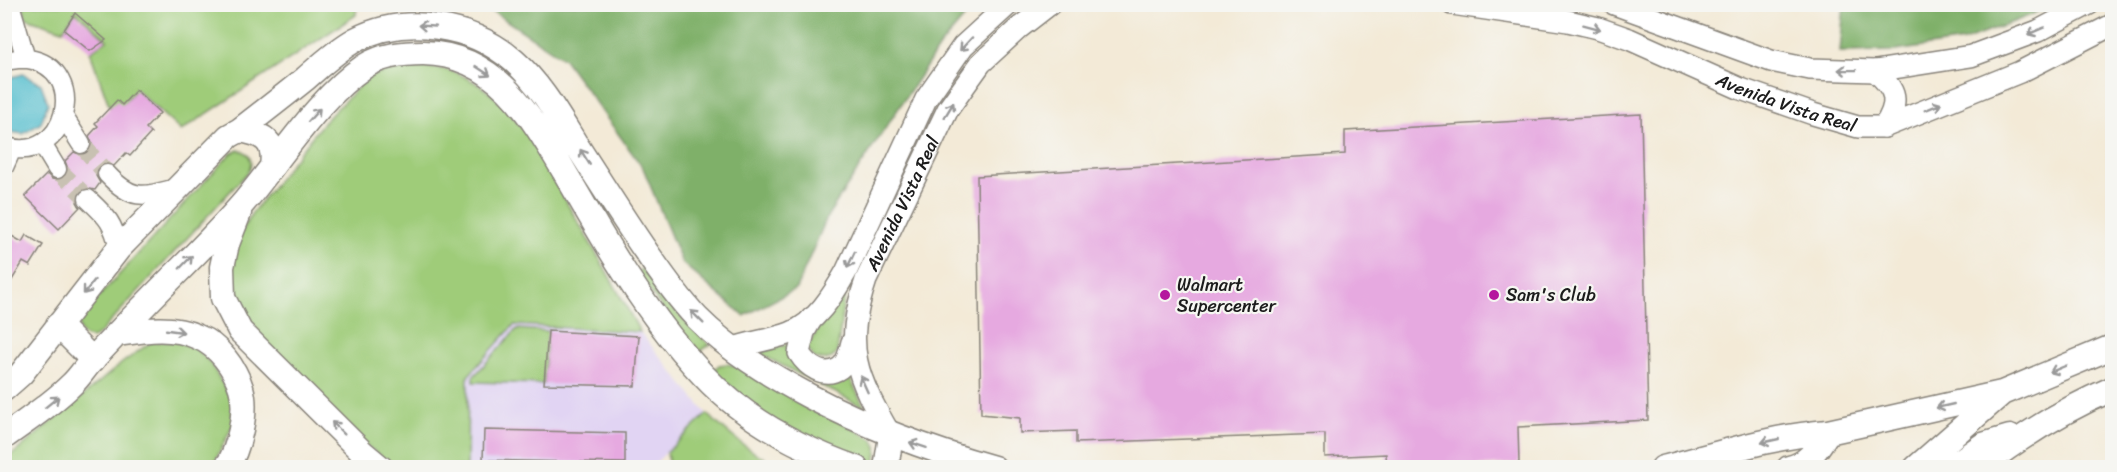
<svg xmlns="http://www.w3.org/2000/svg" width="2117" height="472" font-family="Sriracha,sans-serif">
  <rect width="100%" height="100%" fill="#f6f6f2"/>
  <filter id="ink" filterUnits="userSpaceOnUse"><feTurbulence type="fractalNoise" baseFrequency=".0167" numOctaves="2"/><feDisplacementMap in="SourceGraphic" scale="12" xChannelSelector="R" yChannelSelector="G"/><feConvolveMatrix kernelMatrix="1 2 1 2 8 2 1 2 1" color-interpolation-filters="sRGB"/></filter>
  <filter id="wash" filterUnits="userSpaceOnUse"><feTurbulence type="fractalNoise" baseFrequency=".008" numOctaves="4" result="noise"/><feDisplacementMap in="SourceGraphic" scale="24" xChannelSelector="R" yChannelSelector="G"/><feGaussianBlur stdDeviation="1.35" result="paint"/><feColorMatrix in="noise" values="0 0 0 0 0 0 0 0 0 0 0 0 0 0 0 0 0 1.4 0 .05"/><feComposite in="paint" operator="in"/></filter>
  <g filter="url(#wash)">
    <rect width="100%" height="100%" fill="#f3ead7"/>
    <path fill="#e1d4f3" d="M514,325L640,332L707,414L651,467L467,468L468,375Z"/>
    <path fill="#9fcc79" stroke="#5e744a" stroke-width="1.5" d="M23,5H357L356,15L181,131L136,90L122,105L110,108L90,52L107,40L76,12L63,30L26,18Z
      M405,66C427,67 448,67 467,78C516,103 542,159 568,205C593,247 617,289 640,332L514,325L468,376L467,467H395L367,446L244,326L230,298L233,245L252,213L322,124L359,86L371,76Z
      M238,150C250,151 254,162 248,172L100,333L93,338C81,338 76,327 81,316L230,154Z
      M642,269L680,316L710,345L702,350L698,356L636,273Z
      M845,291L837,353C830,362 824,360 814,358L807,348C817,327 833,311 845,291Z
      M517,329L548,331L544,384L473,382V377Z
      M177,341L198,350L211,364L231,398L233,425L212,467L5,468V457L13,454L122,363L151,342Z
      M793,343L792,355L846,371L865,408L758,353Z
      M727,364L737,366L869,437C880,445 878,450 875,462L868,467H860L797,444L713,371L719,365Z
      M707,414C732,437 750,452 780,467H669L667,452Z"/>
    <path fill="#7fb069" stroke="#4e6642" stroke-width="1.5" d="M483,5L978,4V5L969,12L939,47L828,215L796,289L744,316L682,263L643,168L564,59Z
      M1844,5V4L2050,5L2031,15L1964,41L1895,51L1840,52Z"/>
    <path fill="#53bdce" stroke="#386c75" stroke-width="1.5" d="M23,74L41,84L48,103L41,123L23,134L5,131V79Z"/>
    <g id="blocks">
      <path fill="#e6a9e0" d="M75,13L106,40L90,51L64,30Z
        M136,90L160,113L146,128L151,133L130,156L126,153L114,166L105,163L99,167L96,176L100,183L95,190L85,188L80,192L77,202L80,207L59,229L25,196L47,174L52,179L58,180L63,178L68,169L65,161L74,152L82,155L91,150L92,143L89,136L98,126L95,123L117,100L122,105Z
        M1641,114L1648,420L1518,427L1519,463L1453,468H1387L1386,454L1325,457V434L1076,443V431L1020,433V418L981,414L977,176L1345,154V131Z
        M10,235L22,242L26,235L43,245L30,266L23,262L4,293V246Z
        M548,331L639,336L635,386L544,384Z
        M484,430L625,433V463L483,460Z"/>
    </g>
  </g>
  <g filter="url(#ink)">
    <use href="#blocks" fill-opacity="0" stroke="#88837a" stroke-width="1.5"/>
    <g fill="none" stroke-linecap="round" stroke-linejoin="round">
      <path stroke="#c8c1b2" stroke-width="18" stroke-dasharray="18 9" stroke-linecap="butt" d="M81,144L107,174
        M57,169L88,199"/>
      <g stroke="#88837a" stroke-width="21">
        <path id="minor" d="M10,4L26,59
          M4,61C12,60 21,58 28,59C91,68 67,168 4,146
          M64,117L81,144
          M42,144L57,169
          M4,167L12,149
          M107,174C132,201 143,197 176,188
          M88,199C107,217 113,222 119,248"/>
      </g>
      <g stroke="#88837a" stroke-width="24">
        <g id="tertiary">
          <path id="s1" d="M1452,4L1568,21L1598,28L1629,39L1741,89L1813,114L1858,127H1884L2020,72L2112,25"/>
          <path d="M1614,4L1771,61L1810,69L1875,71L1971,56L2038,31L2089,4"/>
          <path d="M1875,71C1897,90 1900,102 1884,127"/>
          <path d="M812,318L804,332L799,353C807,366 824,379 840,368C847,363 850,351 852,342"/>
          <path d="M731,349C750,342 771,340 790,333C816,323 833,295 846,272L926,99L963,46L1009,4"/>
          <path id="s2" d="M891,436C856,376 843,348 866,280L948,109L981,63L1019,28L1050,4"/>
        </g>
      </g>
      <g stroke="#88837a" stroke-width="27">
        <path id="secondary" d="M240,130C263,134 276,141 272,166
          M239,213L227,244L222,267L223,298L240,331L363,453L381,468
          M58,325L93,360
          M117,334C144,330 172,325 198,337C218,345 235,368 241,388C248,410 239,450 226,468
          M4,389L21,374L119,248L229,136L240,130C262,113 284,96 305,79C321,65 337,50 355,40C405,14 472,24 514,61C540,84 557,114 575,143C599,180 622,217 647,253C663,276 678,298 697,318C730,351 768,374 809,396C868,427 929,450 994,468
          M4,437C27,420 51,405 71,385C80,377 86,366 95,357C111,340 128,322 145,305C178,271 214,237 245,201C281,158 319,97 365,66C383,55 403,53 423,53C496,54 531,115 564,171C580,198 596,227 613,254C639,296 669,339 703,375C744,419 799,448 856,468
          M886,468L891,436
          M1663,468C1718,454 1772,436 1828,432L2002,393
          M1789,468C1809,464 1818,447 1828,432
          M1916,468L2002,393L2112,347
          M1950,468L1983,445L2010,437
          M1980,468C2021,436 2065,409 2112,389"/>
      </g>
      <use href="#minor" stroke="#fff" stroke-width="18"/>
      <use href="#tertiary" stroke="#fff" stroke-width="21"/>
      <use href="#secondary" stroke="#fff" stroke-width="24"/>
    </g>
    <defs><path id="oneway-shaft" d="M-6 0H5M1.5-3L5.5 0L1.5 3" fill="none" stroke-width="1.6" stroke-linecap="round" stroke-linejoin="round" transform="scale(1.5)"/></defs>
    <g stroke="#999">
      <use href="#oneway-shaft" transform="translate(427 26) rotate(-176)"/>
      <use href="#oneway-shaft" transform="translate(1592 27) rotate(15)"/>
      <use href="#oneway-shaft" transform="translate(2036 31) rotate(157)"/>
      <use href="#oneway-shaft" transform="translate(966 44) rotate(133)"/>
      <use href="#oneway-shaft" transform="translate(1847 70) rotate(-179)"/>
      <use href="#oneway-shaft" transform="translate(483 71) rotate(33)"/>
      <use href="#oneway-shaft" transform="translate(1933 107) rotate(-22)"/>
      <use href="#oneway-shaft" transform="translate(949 110) rotate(-59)"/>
      <use href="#oneway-shaft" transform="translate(314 115) rotate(-48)"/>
      <use href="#oneway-shaft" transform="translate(585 157) rotate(-122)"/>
      <use href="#oneway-shaft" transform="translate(851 260) rotate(115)"/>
      <use href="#oneway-shaft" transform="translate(186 262) rotate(-46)"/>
      <use href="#oneway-shaft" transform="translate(89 287) rotate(128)"/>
      <use href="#oneway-shaft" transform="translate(697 317) rotate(-135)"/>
      <use href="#oneway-shaft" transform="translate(175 331) rotate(8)"/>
      <use href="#oneway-shaft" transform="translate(2058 369) rotate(157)"/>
      <use href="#oneway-shaft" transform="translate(864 384) rotate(-114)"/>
      <use href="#oneway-shaft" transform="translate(52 402) rotate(-39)"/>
      <use href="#oneway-shaft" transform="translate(1945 406) rotate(167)"/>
      <use href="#oneway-shaft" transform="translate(338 428) rotate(-135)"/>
      <use href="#oneway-shaft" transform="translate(1770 441) rotate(167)"/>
      <use href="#oneway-shaft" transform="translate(918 445) rotate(-162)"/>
    </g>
  </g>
  <g fill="#b5179e" stroke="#f6f6f2" stroke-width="2">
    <circle cx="1165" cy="295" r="6"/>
    <circle cx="1494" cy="295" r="6"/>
  </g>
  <g text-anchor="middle" stroke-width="4.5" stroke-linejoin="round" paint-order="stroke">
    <g font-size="18" fill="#1c1c1c" stroke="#f6f6f2">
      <text dy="6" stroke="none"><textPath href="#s1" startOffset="351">Avenida Vista Real</textPath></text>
      <text dy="6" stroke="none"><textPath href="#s2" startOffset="250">Avenida Vista Real</textPath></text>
    </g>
    <g font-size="18" fill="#1c1c1c" stroke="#f6f6f2" text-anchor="start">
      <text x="1177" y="291">Walmart<tspan x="1177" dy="21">Supercenter</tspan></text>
      <text x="1506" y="301">Sam's Club</text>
    </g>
  </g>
  <rect width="2117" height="472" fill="none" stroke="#f6f6f2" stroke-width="24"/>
</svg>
